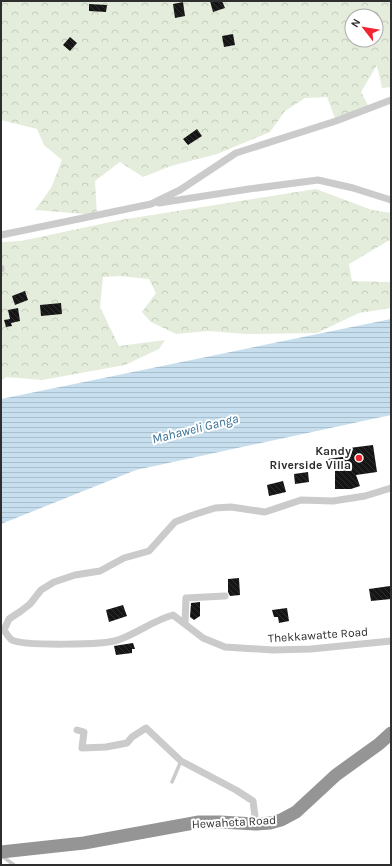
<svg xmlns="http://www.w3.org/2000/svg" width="392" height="866" font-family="Karla,sans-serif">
  <defs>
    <pattern id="forest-crowns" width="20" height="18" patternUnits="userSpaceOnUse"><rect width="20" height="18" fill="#e4eddb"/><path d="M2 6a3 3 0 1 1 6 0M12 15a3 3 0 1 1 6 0" fill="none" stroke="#c4ccbc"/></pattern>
    <pattern id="water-rules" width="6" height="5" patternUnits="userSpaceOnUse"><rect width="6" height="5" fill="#c6deee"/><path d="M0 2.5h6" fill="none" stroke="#aabfcc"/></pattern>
    <pattern id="building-back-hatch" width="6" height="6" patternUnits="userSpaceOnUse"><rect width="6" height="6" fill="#151515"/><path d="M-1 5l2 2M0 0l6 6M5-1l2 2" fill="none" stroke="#2f2f2f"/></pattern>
  </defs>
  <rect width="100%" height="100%" fill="#fff"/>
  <path fill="url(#forest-crowns)" fill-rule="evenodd" d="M1,1H391V87L382,88L377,65L361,92L370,109L336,121L327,97L305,98L285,111L270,132L217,154L171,166L143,177L120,162L95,181L97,215L35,210L51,188L62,160L44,145L37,129L1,120ZM352,16H376V40H352Z
    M316,189L372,210L391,213V241H388L349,264L352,281L391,282V308L359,313L317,333L246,334L208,331L176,334L151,322L142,312L156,293L149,279L120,276L103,277L100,307L119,346L165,340L159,349L125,365L42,380L6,377L1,381V242L21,241L120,220Z"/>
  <path fill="url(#water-rules)" d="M391,319V415L136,470L1,524V399Z"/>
  <path fill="url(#building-back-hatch)" d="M210,1H222L225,8L213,12Z
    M183,2L185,16L175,18L173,4Z
    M89,4L107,5L106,12L89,11Z
    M233,34L235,45L224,47L222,36Z
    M70,37L77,43L70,51L63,45Z
    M197,129L202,136L188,145L183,139Z
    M25,291L28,300L15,305L12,296Z
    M61,303L62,314L41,316L40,305Z
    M18,308L20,321L11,323L12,326L6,327L4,320L10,319L8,310Z
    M373,445L377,472L356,475L360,486L351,489H335V469L329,470L328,459L342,457L341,449Z
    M308,472L309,482L295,484L294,474Z
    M283,481L286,492L269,496L267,485Z
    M239,578L240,595L230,596L228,592V579Z
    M390,586L391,599L371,601L369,589Z
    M200,602V616L194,620L190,617L191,603Z
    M123,605L127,616L109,622L106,610Z
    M287,608L289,621L279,623L278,617H274L272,610Z
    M133,643L135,649H132V653L116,655L114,646Z"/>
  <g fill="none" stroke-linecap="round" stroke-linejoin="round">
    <path stroke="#cbcbcb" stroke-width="3.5" d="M172,782L181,761
      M2,856L14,865"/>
    <path stroke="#cbcbcb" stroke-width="7" d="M159,203L249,189L318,180L353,188L391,200
      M1,235L151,204L180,190L236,153L336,121L391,100
      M1,268V269
      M391,488L365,496L333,501L301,500L265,512L231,507L215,508L193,515L175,522L149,551L124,558L100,571L75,575L54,582L41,590L30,604L21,611L9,619L4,630C6,633 9,638 12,640C22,646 106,645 118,640C138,633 152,621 173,615L203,638L225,647L273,650L311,649L391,641
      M185,623L186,598L225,596
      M77,730L84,732L82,748L106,747L127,743L132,737L146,728L181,761L236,790L253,801L256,824"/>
    <path stroke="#959595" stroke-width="13" d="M1,852L84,843L199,822H220L256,824L270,823L281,820L296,812L336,775L379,744L391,733"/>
  </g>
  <circle fill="#f12531" stroke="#fff" stroke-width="1.5" cx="359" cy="458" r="4"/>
  <g text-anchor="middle" stroke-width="4" stroke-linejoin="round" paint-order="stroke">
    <g font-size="12" font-weight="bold" fill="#2e2e2e" stroke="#fff" text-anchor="end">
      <text x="351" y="455">Kandy<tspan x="351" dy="14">Riverside Villa</tspan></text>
    </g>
    <g font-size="12" fill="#2e2e2e" stroke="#fff">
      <text transform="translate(318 635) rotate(-4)" y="4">Thekkawatte Road</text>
      <text transform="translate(234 822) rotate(-3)" y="4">Hewaheta Road</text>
    </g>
    <g font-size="13" font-style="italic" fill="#377096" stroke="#fff">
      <text transform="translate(195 428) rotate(-14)" y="5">Mahaweli Ganga</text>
    </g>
  </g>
  <rect width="392" height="866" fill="none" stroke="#2e2e2e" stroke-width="4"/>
  <g transform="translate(364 28) rotate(301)"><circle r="19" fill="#ffffff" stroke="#ababab"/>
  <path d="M0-3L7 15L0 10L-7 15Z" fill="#f12531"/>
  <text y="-6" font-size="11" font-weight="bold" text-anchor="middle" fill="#2e2e2e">N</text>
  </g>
</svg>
